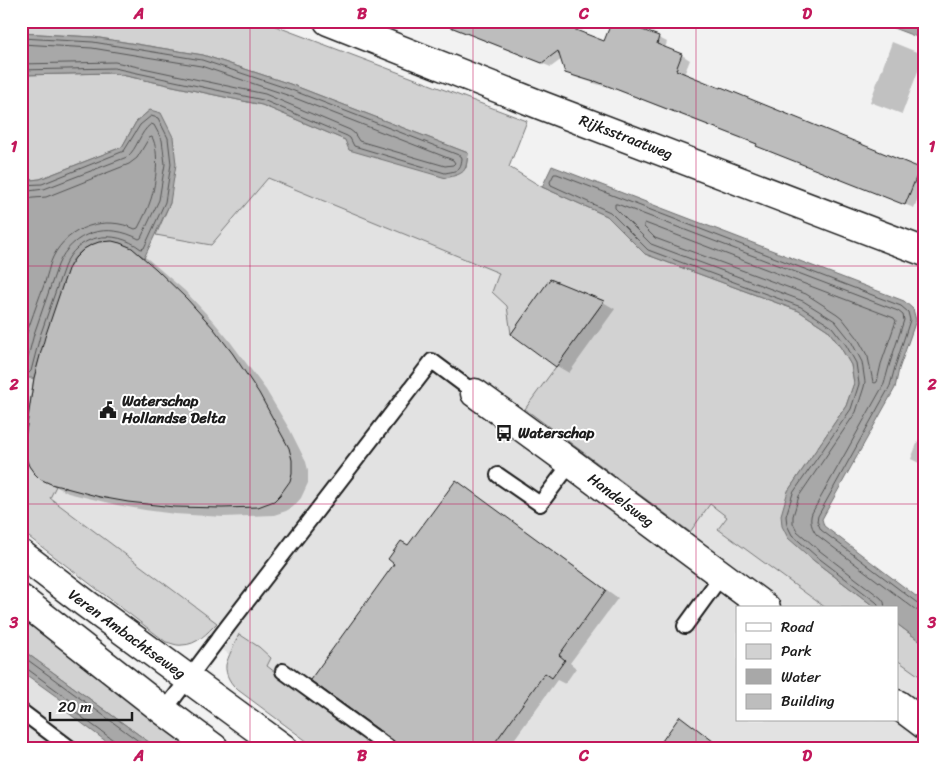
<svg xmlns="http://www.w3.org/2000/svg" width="946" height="769" font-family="Sriracha,sans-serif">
  <rect width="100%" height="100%" fill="#f2f2f2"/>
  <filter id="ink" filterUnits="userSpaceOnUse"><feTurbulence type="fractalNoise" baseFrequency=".02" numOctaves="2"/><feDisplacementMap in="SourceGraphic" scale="10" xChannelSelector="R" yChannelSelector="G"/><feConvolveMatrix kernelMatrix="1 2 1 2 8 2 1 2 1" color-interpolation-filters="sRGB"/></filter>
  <g filter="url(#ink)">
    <path fill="#e2e2e2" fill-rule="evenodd" d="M21,54L238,75L899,316L808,524L925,614V748H351L50,517L21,487ZM737,608H897V720H737Z
      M21,649L148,748H21Z"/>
    <path fill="#d2d2d2" stroke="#777" d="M21,21H262L527,121L509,167L542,187L607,216L645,254L799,311L828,330L841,348L851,365L854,383L846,406L788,491L813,560L876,608H826L718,529L727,517L710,504L690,532L525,409L604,301L550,280L511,334L507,306L492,292L499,273L268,178L211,245L156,235L170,203L150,110L136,122L122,147L40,179L21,181V75L112,73L262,105L345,140L466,168L468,153L290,84L203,55L94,37L21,33Z
      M25,377L34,378L24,441L25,454L29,466L40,479L56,486L50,498L217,623C207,633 197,645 182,645C177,646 171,643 166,642L21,531V378Z
      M21,611L199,748H157L21,649Z
      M897,624L925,645V680L897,660Z
      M239,634L259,647L271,658L267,666L376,748H316L238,690C231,684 225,675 226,665C227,659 236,641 239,634Z"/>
    <path fill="#a8a8a8" stroke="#707070" d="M875,21H925V40Z
      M21,33L93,37L203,55L290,84L468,153C466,173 465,173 446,178L349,150L345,140L262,105L112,73L21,75Z
      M150,110L161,113L173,137L176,164L170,203L144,258C137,252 131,247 122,244C103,237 79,246 70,265C65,276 62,289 58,301C49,327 41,352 34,378H21V181L40,179L122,147L136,122Z
      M552,166L904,301L913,309L916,320L899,369L895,388L822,519L824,526L925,603V645L897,624V608H876L813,560L788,538L782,526L781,515L788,491L846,406L854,383L851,365L841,348L828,330L799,311L645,254L607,216L542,187Z
      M21,649L157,748H115L63,709L67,704L21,671Z"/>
    <path fill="#0003" d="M434,21H518L605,43L613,21L659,38L667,42L665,48L682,55L690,60L684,75L920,169L925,172V181L914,208L766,150L758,146V145L604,85L603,86L575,77L566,72L562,59L551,67Z
      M892,42L924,55L902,114L870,102Z
      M131,249L148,259L185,291L214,322L229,340L266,390L290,430L306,462L308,470V483L301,498L293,507L286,511L274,515L223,517L175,514L145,510L117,505L68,493L41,478Z
      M551,281L603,302L615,309L569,373L557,366Z
      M922,431L925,432V466L911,459Z
      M456,481L468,489L618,598L570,663L576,668L565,684L557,680L508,748H404L408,547Z
      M680,718L692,725L723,748H658Z"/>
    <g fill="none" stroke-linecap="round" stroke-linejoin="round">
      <path stroke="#545454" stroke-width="1" d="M21,38L93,42L202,60L289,89L461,156L462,158C461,171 456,171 445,173L354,146L350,138L347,136L263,100L114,68L21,70
        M21,44L92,48L201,66L287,95L453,160L455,163L453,165L445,166L359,141L354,133L350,130L265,94L115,62L21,64
        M21,185L42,184L124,151L140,125L151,116L158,118L168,138L171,164L165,202L144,248L141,249C114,228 77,234 64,267L40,336L31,371L29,373H21
        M21,192L44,189L127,157C138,148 139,133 151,124L154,125L162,140L165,164L159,200L141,238L139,239C108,222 72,231 58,265L34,334L26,365L21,367
        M21,199L46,197L129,164L137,158L149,138L152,137C160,152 156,183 151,199C148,209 143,218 138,228L135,229C106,215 68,226 53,257C50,263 49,269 47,275C45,284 41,292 38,301C32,318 26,334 21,352
        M645,223L894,318L896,321L881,364L877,382L875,383L873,382L868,357L857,337L842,318L837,314L806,294L655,238L644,227V225Z
        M878,608V604L876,602L816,556L792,535L787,525L786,516L793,493L851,409L859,384L856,363L846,345L832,327L801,307L648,250L610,212L551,185L550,182L554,174H557L901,306L908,312L910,320L895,367L890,386L818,516L817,521L821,530L920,605L925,606
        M885,608L884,602L881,598L820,551L797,531L793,523V516L799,496L856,412L864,387L865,382L862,362L851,341L835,321L803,301L651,244L615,208V204H617L898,311L903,315L904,320L889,366L884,384L812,513C809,521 812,529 817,535L916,610L925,612
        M21,655L148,748
        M21,667L26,668L70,700L72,703V710L116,742L118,745V748"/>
    </g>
    <path fill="#bdbdbd" stroke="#1c1c1c" d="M438,21H553L604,41L612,21H617L659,36L657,44L682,54L676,70L720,88L721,87L920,168L905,205L756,146L757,144L595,81L594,82L565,73L558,51L542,63L438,22Z
      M112,241L120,243L132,248L156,269L187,299L214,329L233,354L259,393L289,448L292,460V473L290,481L280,495L274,501L258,507L222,508L174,507L128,502L100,497L51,484L40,479L34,473L29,466L26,458L24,445L34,378L45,337L68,269L75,258L84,249L91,245L99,242Z
      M550,279L604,301L556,367L511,334Z
      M456,480L606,590L559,655L565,660L552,678L545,673L491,748H401L394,741L310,680L394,564L388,559L401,541L408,545Z
      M680,716L722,748H657Z"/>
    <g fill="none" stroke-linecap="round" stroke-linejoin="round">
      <g stroke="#1c1c1c" stroke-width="18">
        <path id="service" d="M498,475L540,504L571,463
          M685,626L722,575
          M283,671L389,748
          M21,711L70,748
          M164,711L228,626L432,361L475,393"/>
      </g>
      <g stroke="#1c1c1c" stroke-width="31">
        <path id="minor" d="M328,21L543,106L925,252
          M475,393L571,463L766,608
          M897,704L925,725"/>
      </g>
      <g stroke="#1c1c1c" stroke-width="31">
        <path id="secondary" d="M21,554L85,603L283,748
          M21,599L164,711L214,748"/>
      </g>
      <use href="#service" stroke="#fff" stroke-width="14"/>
      <use href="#minor" stroke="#fff" stroke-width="28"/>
      <use href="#secondary" stroke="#fff" stroke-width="28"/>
    </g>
  </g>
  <path fill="none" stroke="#c2185b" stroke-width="1" stroke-opacity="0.55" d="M250,21V748M473,21V748M696,21V748M21,266H925M21,504H925"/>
  <defs>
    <g id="civic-bare" transform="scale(1.35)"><path d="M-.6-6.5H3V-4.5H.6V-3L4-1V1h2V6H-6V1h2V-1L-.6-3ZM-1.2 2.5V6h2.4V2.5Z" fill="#1c1c1c" stroke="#fff" stroke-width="2.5" paint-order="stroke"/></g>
    <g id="bus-bare" transform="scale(1.35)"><path d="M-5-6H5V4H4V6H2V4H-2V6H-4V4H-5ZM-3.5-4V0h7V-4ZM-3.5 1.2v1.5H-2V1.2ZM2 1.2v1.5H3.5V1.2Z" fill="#1c1c1c" stroke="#fff" stroke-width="2.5" paint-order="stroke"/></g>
  </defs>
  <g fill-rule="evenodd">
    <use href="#civic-bare" x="108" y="410"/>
    <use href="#bus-bare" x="504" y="433"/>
  </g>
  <g text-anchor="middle" stroke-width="4" stroke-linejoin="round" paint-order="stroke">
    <g font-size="15" fill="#1c1c1c" stroke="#fff">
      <text transform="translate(626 137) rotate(21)" y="5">Rijksstraatweg</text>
      <text transform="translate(621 500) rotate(37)" y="5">Handelsweg</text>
      <text transform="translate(127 634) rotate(36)" y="5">Veren Ambachtseweg</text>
    </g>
    <g font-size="15" font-weight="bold" fill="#1c1c1c" stroke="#fff" text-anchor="start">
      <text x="122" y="406">Waterschap<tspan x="122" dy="17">Hollandse Delta</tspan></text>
      <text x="518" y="438">Waterschap</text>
    </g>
  </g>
  <rect width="946" height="769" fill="none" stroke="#fff" stroke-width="55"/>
  <rect x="736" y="606" width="162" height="115" fill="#ffffff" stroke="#a4a4a4"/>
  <rect x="746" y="623" width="25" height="8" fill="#ffffff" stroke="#a4a4a4"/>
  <text x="781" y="632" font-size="15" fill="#1c1c1c">Road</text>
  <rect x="746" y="644" width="25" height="15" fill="#d2d2d2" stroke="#a4a4a4"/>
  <text x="781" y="656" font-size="15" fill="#1c1c1c">Park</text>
  <rect x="746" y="669" width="25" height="15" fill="#a8a8a8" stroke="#a4a4a4"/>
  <text x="781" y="682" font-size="15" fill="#1c1c1c">Water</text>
  <rect x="746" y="694" width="25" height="15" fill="#bdbdbd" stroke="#a4a4a4"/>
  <text x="781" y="706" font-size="15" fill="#1c1c1c">Building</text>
  <path d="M50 712v8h82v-8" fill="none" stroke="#1c1c1c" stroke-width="2.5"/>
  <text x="58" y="712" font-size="15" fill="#1c1c1c" stroke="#ffffff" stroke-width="4" paint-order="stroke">20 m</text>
  <rect x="28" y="28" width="890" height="714" fill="none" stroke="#c2185b" stroke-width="2"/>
  <g font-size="16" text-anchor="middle" font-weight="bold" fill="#c2185b">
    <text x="139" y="19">A</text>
    <text x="362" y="19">B</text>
    <text x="584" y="19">C</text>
    <text x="807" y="19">D</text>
    <text x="14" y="152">1</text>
    <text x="932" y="152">1</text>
    <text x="14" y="390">2</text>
    <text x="932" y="390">2</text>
    <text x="14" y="628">3</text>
    <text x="932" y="628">3</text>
    <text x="139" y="761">A</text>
    <text x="362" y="761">B</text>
    <text x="584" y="761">C</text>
    <text x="807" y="761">D</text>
  </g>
</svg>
